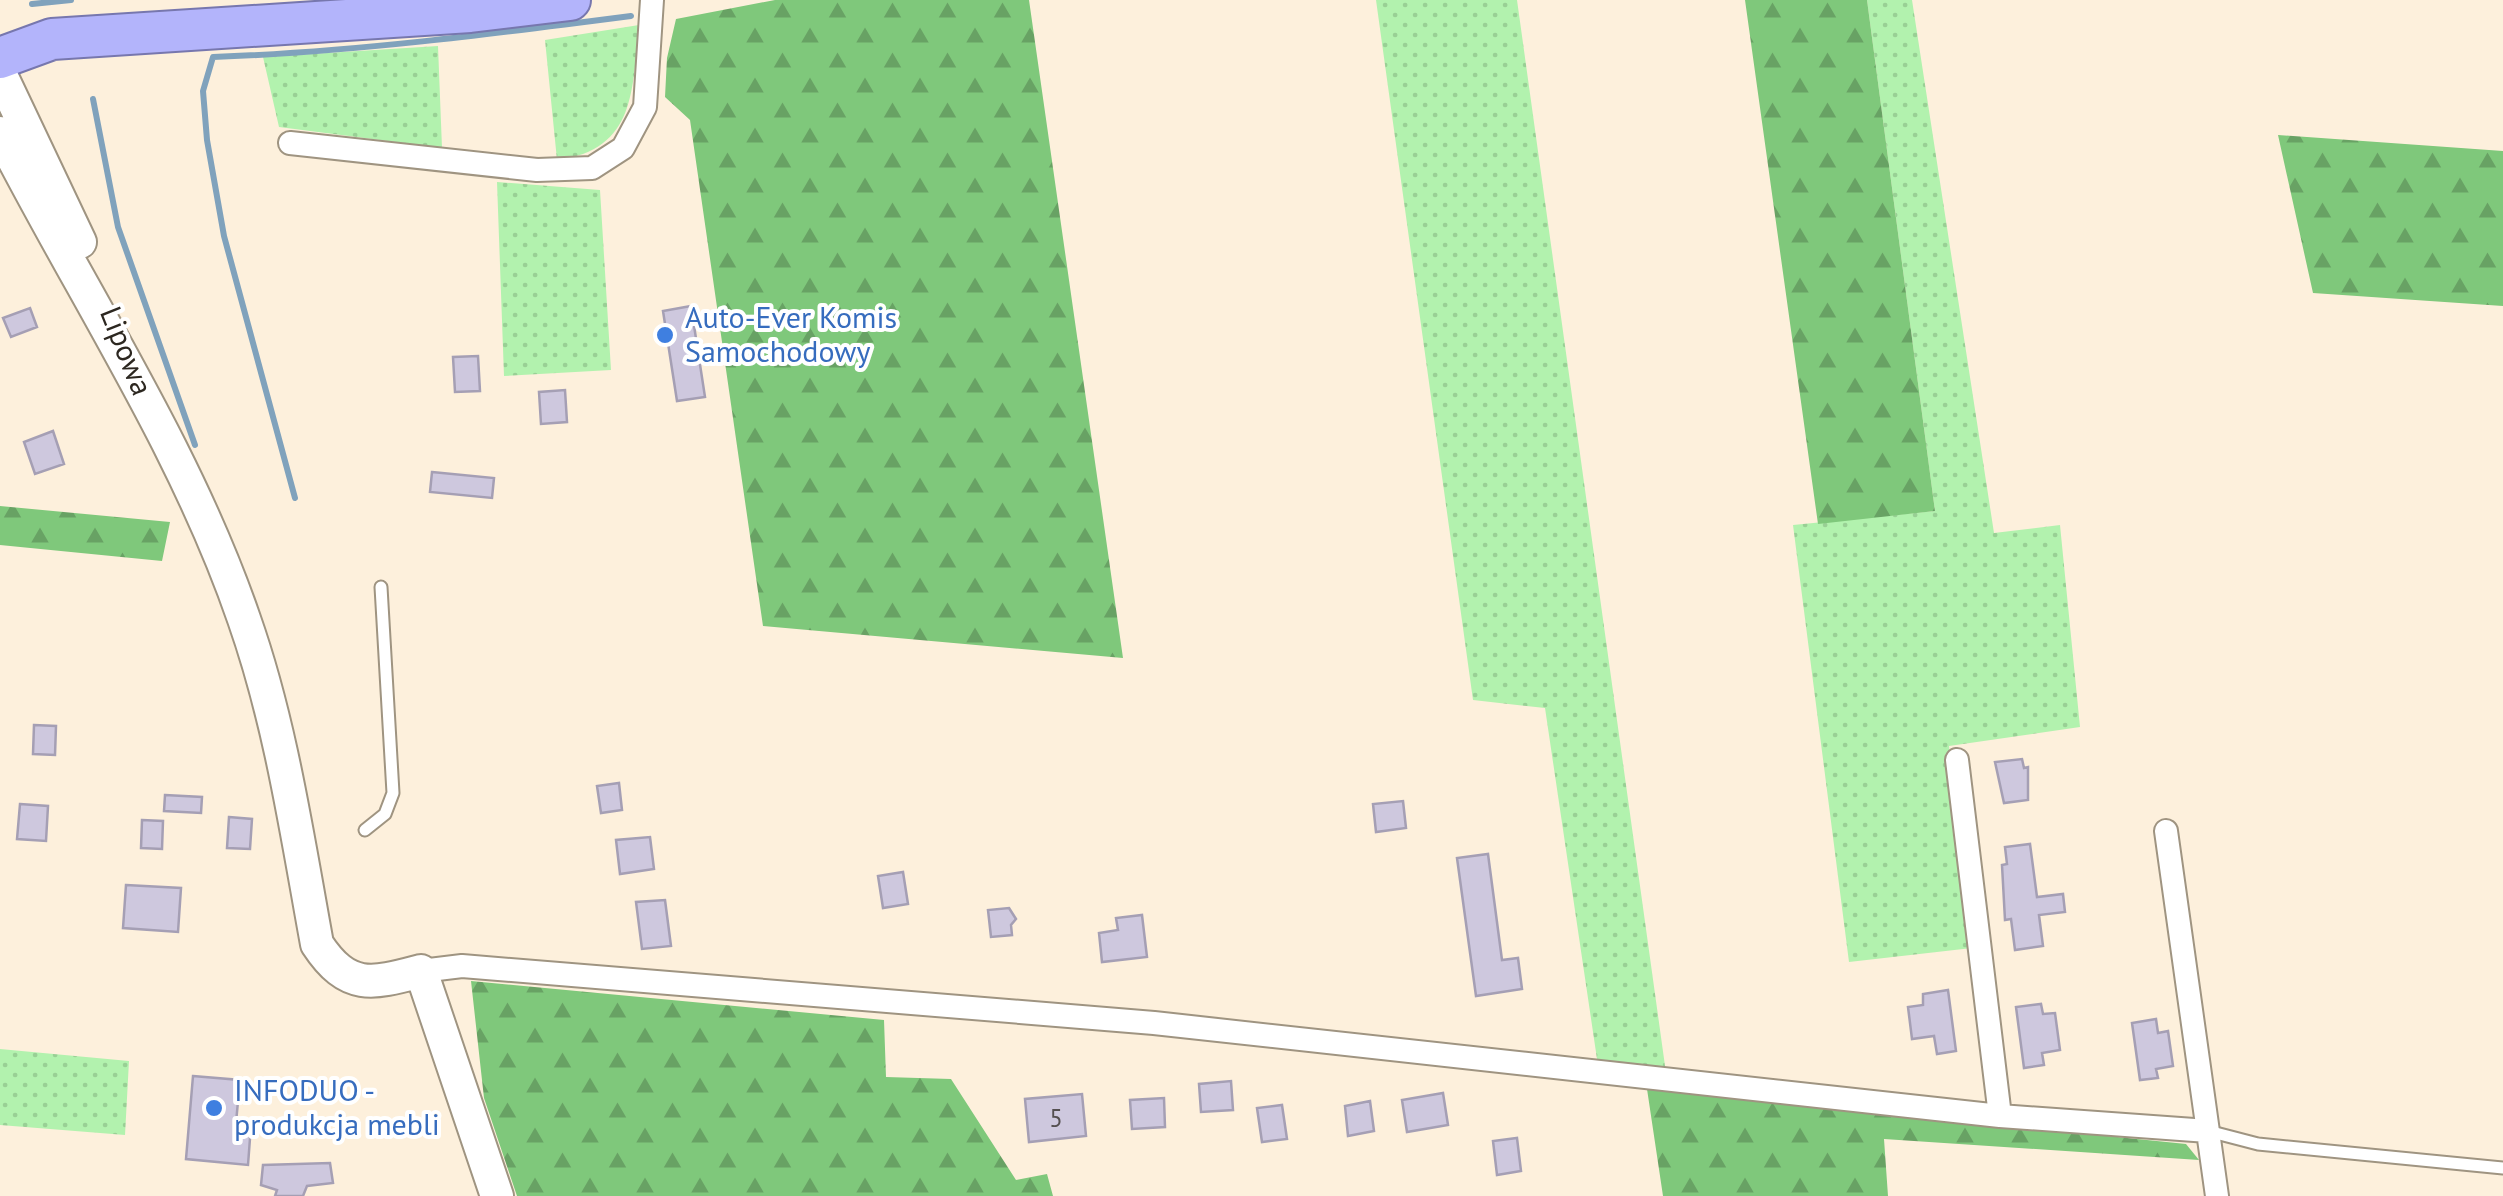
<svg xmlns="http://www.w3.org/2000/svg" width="2503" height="1196" font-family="'PT Sans',sans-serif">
  <defs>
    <pattern id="grass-dots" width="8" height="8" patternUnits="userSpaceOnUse" patternTransform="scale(2.5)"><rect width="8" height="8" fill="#b2f2ae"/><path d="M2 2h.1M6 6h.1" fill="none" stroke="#99d095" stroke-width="1.8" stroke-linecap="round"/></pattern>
    <pattern id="forest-firs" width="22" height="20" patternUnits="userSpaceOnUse" patternTransform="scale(2.5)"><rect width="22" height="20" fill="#7fc87b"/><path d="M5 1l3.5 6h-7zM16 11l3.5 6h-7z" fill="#68a264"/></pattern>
  </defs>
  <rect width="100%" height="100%" fill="#fdf0dc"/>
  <path fill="url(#grass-dots)" d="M1376,0H1517L1666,1073L1597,1059L1545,708L1473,700Z
    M1867,0H1912L1994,533L2060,525L2080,727L1949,746L1972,948L1849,962L1793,525L1935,511Z
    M639,25C632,88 637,150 557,160L545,40Z
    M438,46L442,148L279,127L263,57Z
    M497,182L600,190L611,370L504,376Z
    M0,1049L129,1061L125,1135L0,1125Z"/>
  <path fill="url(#forest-firs)" d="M775,0H1029L1123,658L763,626L690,120L665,97L667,58L676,19Z
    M1745,0H1867L1935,511L1818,524Z
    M2278,135L2503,151V306L2313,293Z
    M0,506L170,522L162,561L0,545Z
    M471,981L884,1020L886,1077L951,1079L1016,1180L1047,1174L1053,1196H517L484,1098Z
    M1647,1089L2186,1144L2199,1160L1884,1139L1888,1196H1663Z"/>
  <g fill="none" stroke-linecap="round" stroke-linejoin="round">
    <path stroke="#80a2bc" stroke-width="6" d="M32,4L71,0
      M93,99L118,227L195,445
      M295,498L224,236L207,140L203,91L213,57C353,52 492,34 631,16"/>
  </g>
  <path fill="#cec8de" stroke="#a59fb4" stroke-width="2.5" d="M691,306L705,397L677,401L663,311Z
    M30,308L37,327L11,337L3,318Z
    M478,356L480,391L455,392L453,357Z
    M565,390L567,422L541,424L539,392Z
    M53,431L64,464L35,474L24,442Z
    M432,472L494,478L492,498L430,492Z
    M34,725L56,726L55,755L33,754Z
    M2022,759L2024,768L2028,767V800L2004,803L1995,762Z
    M619,783L622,810L601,813L597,786Z
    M165,795L202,797L201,813L164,811Z
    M1403,801L1406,828L1376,832L1373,804Z
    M20,804L48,806L46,841L17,839Z
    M229,817L252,819L250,849L227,848Z
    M142,820L163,821L162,849L141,848Z
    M650,837L654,869L620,874L616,840Z
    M2030,844L2037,897L2063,894L2065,912L2039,915L2043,946L2015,950L2011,919L2005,920L2002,865L2007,864L2005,847Z
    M1488,854L1502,960L1518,958L1522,989L1476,996L1457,858Z
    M903,872L908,904L883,908L878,876Z
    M126,885L181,888L178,932L123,928Z
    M665,900L671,946L642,949L636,902Z
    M1009,908L1016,919L1011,925L1012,935L991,937L988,910Z
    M1142,915L1147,957L1102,962L1099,933L1118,930L1116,918Z
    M1948,990L1956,1051L1937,1054L1934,1036L1912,1039L1908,1007L1923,1005V994Z
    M2041,1004L2043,1014L2055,1013L2060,1050L2042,1053L2044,1065L2024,1068L2016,1007Z
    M2156,1019L2158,1033L2168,1031L2173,1066L2156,1069L2158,1078L2140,1080L2132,1023Z
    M193,1076L240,1080L236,1123L251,1125L248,1165L186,1159Z
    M1231,1081L1233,1110L1201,1112L1199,1084Z
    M1443,1093L1448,1125L1407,1132L1402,1100Z
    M1082,1094L1086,1136L1029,1142L1025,1099Z
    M1164,1098L1165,1127L1132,1129L1130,1100Z
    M1370,1101L1374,1131L1348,1136L1345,1106Z
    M1282,1105L1287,1139L1262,1142L1257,1108Z
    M1517,1138L1521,1171L1497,1175L1493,1141Z
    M330,1163L333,1183L307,1186L303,1196H275L277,1190L261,1185L263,1165Z"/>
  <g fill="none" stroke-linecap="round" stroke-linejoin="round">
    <g stroke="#9f9481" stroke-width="15">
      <path id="service" d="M365,830L385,814L393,793L381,587
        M2208,1131L2258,1144L2503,1168"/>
    </g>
    <g stroke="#9f9481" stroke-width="26">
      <path id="minor" d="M290,143L537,170L592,168L623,148L645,107L652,0
        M1957,760L2000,1116
        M2166,831L2217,1196
        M421,971L462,966L1154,1023L2000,1116L2208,1131"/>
    </g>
    <g stroke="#9f9481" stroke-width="36">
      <path id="secondary" d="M0,73L80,242
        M0,133C82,294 185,447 244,619C281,724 297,835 317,944C348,991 372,984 421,971L497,1196"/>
    </g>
    <g stroke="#7777ae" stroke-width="44">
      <path id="trunk" d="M0,58L52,39L470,12L570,0"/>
    </g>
    <use href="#service" stroke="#fff" stroke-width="11"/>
    <use href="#minor" stroke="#fff" stroke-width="22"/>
    <use href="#secondary" stroke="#fff" stroke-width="32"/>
    <use href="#trunk" stroke="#b3b4fb" stroke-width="40"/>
  </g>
  <g fill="#3f7fe0" stroke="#fff" stroke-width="4">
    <circle cx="665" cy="335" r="10"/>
    <circle cx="214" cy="1108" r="10"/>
  </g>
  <g text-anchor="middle" stroke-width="8" stroke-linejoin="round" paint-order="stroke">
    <g font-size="25" fill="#544f50">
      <text x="1056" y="1127">5</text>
    </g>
    <g font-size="30" fill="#366cbe" stroke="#fff" text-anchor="start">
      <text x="685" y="328">Auto-Ever Komis<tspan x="685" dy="34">Samochodowy</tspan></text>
      <text x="234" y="1101">INFODUO -<tspan x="234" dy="34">produkcja mebli</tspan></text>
    </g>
    <g font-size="30" fill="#2c2720" stroke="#fff">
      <text transform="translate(126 351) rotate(68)" y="10">Lipowa</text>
    </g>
  </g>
</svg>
